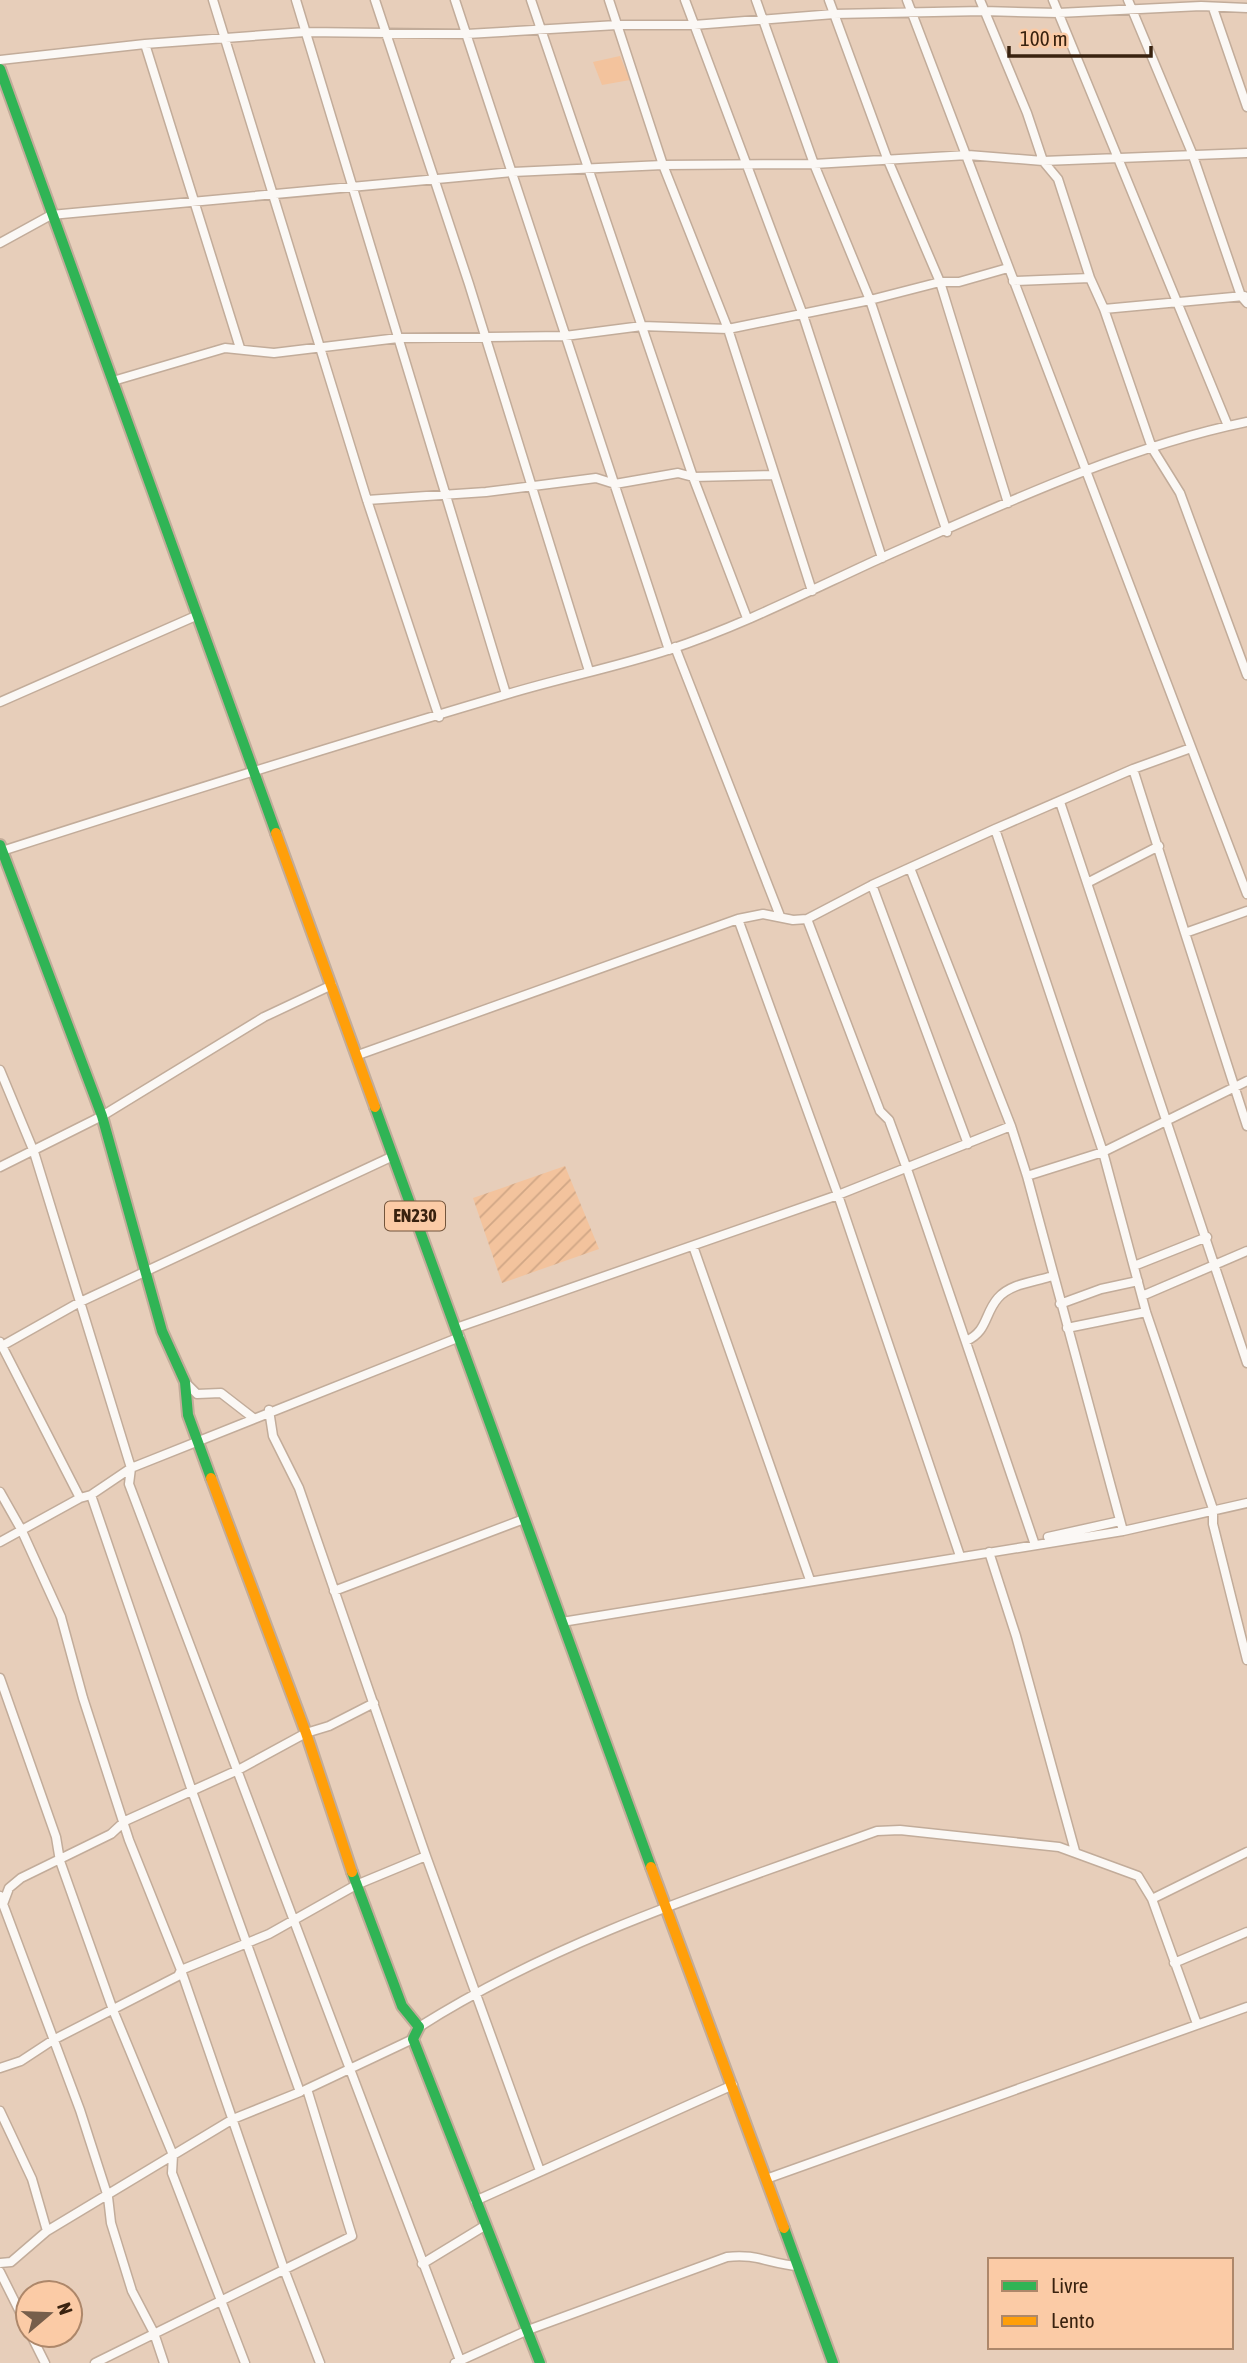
<svg xmlns="http://www.w3.org/2000/svg" width="1247" height="2363" font-family="'Asap Condensed',sans-serif">
  <defs>
    <pattern id="industrial-furrows" width="10" height="10" patternUnits="userSpaceOnUse" patternTransform="scale(1.75)"><rect width="10" height="10" fill="#f3c39d"/><path d="M-1 1l2-2M0 10L10 0M9 11l2-2" fill="none" stroke="#d1a786"/></pattern>
  </defs>
  <rect width="100%" height="100%" fill="#e7ceba"/>
  <path fill="#f3c39d" d="M620,56L630,80L602,85L593,62Z"/>
  <path fill="url(#industrial-furrows)" d="M565,1166L599,1249L502,1283L473,1198Z"/>
  <g fill="none" stroke-linecap="round" stroke-linejoin="round">
    <g stroke="#c2ac9a" stroke-width="11">
      <path id="street" d="M213,0L367,500L439,717
        M296,0L506,694
        M375,0L469,284L589,671
        M455,0L669,650
        M531,0L693,477L747,618
        M609,0L663,165L728,329L812,591
        M685,0L803,315L882,558
        M756,0L814,164L870,300L947,532
        M829,0L887,158L940,282L1008,503
        M907,0L1247,894
        M980,0L1027,113L1043,161L1058,179L1090,278L1104,309L1152,448L1180,493L1247,675
        M1053,0L1228,426
        M1128,0L1192,153L1241,296L1247,303
        M1213,8L1247,107
        M145,44L240,348
        M0,60L145,44L305,32L467,34L617,25H694L834,14L983,11L1058,13L1201,6L1247,8
        M0,243L51,215L513,172L663,165L814,164L968,155L1043,161L1247,153
        M1013,281L1090,278
        M1104,309L1244,296
        M113,381L225,348L274,353L398,338L565,336L642,326L728,329L870,300L940,282H959L1008,268
        M367,500L486,492L596,478L615,484L678,473L693,477L773,475
        M675,647L780,916
        M0,702L198,615
        M1133,769L1185,933
        M1060,802L1247,1363
        M995,829L1103,1152L1146,1312L1213,1509V1524L1247,1660
        M2,851C170,797 339,744 508,694C561,678 616,667 668,650C741,626 811,590 881,558C999,506 1121,448 1247,422
        M910,868L1011,1126L1027,1176L1123,1531
        M1087,883L1159,846
        M872,885L968,1144
        M1247,911L1185,933L1247,1126
        M738,919L838,1195L960,1556
        M807,919L880,1111L889,1120L907,1169L1035,1545
        M358,1055L738,919L763,914L793,920L807,919L872,885L995,829L1133,769L1191,748
        M0,1070L34,1152L131,1468L129,1484L461,2363
        M0,1167L102,1116L264,1017L332,985
        M1027,1176L1103,1152L1247,1081
        M693,1246L810,1580
        M1134,1266L1207,1237
        M1142,1296L1247,1251
        M1060,1304L1101,1289L1138,1281
        M456,1328L838,1195L1011,1126
        M1067,1328L1146,1312
        M966,1341C988,1331 984,1314 998,1298C1010,1284 1033,1282 1049,1277
        M0,1342L80,1498
        M0,1347L80,1302L393,1156
        M185,1382L197,1394L221,1393L252,1417
        M269,1410L273,1436L299,1488L426,1856L540,2171
        M0,1492L21,1529L61,1617L83,1698L129,1840L181,1970L284,2269L320,2363
        M1048,1537L1120,1521
        M0,1542L80,1498L91,1495L131,1468L460,1337
        M989,1552L1016,1636L1075,1851
        M334,1591L524,1519
        M562,1622L1123,1531L1247,1503
        M0,1678L56,1837L60,1861L113,2010L173,2155L172,2173L245,2363
        M0,1896L80,2110L108,2197L111,2223L132,2291L154,2333L164,2363
        M1152,1899L1247,1852
        M3,1904L9,1888L21,1878L111,1834L125,1821L238,1770L306,1733L329,1726L374,1703
        M1174,1963L1247,1932
        M419,2027C559,1938 722,1887 877,1831L900,1830L1059,1847L1138,1876L1152,1899L1197,2024
        M0,2068L21,2061L53,2040L178,1976L181,1970L269,1934L356,1885L426,1856
        M305,2090L413,2039
        M0,2111L32,2179L47,2231
        M766,2179L1247,2007
        M475,2201L733,2085
        M0,2263L11,2262L47,2231L233,2119L300,2092L192,1791L91,1495
        M422,2264L486,2225
        M0,2272L28,2328
        M31,2335L45,2363
        M95,2363L352,2236L307,2089
        M455,2363L528,2330L727,2257C756,2253 770,2264 798,2266"/>
    </g>
    <g stroke="#c2ac9a" stroke-width="14">
      <path id="fast" d="M0,69L276,833
        M0,845L102,1116L162,1331L185,1382L188,1415L211,1478
        M375,1107L651,1867
        M352,1872L402,2006L419,2027L413,2039L540,2363
        M784,2228L833,2363"/>
    </g>
    <g stroke="#c2ac9a" stroke-width="14">
      <path id="slow" d="M276,833L375,1107
        M211,1478L306,1733L352,1872
        M651,1867L784,2228"/>
    </g>
    <use href="#street" stroke="#fbf8f5" stroke-width="8"/>
    <use href="#fast" stroke="#30b455" stroke-width="10"/>
    <use href="#slow" stroke="#ff9f0a" stroke-width="10"/>
  </g>
  <g text-anchor="middle" stroke-width="7" stroke-linejoin="round" paint-order="stroke">
    <rect fill="#fbcba6" stroke="#73553c" stroke-width="2" x="385" y="1201.5" width="60" height="29" rx="5"/>
    <g font-size="18" font-weight="bold" fill="#39220f">
      <text x="415" y="1222">EN230</text>
    </g>
  </g>
  <rect x="988" y="2258" width="245" height="91" fill="#fbcba6" stroke="#ad876a" stroke-width="2"/>
  <rect x="1002" y="2281" width="35" height="10" fill="#30b455" stroke="#ad876a" stroke-width="2"/>
  <text x="1051" y="2293" font-size="21" fill="#39220f">Livre</text>
  <rect x="1002" y="2316" width="35" height="10" fill="#ff9f0a" stroke="#ad876a" stroke-width="2"/>
  <text x="1051" y="2328" font-size="21" fill="#39220f">Lento</text>
  <g transform="translate(49 2314) rotate(71)"><circle r="33" fill="#fbcba6" stroke="#ad876a" stroke-width="2"/>
  <path d="M0-5L12 26L0 18L-12 26Z" fill="#765e4b"/>
  <text y="-10" font-size="19" font-weight="bold" text-anchor="middle" fill="#39220f">N</text>
  </g>
  <path d="M1009 46v10h142v-10" fill="none" stroke="#39220f" stroke-width="3.5"/>
  <text x="1020" y="46" font-size="21" fill="#39220f" stroke="#fbcba6" stroke-width="5" paint-order="stroke">100 m</text>
</svg>
